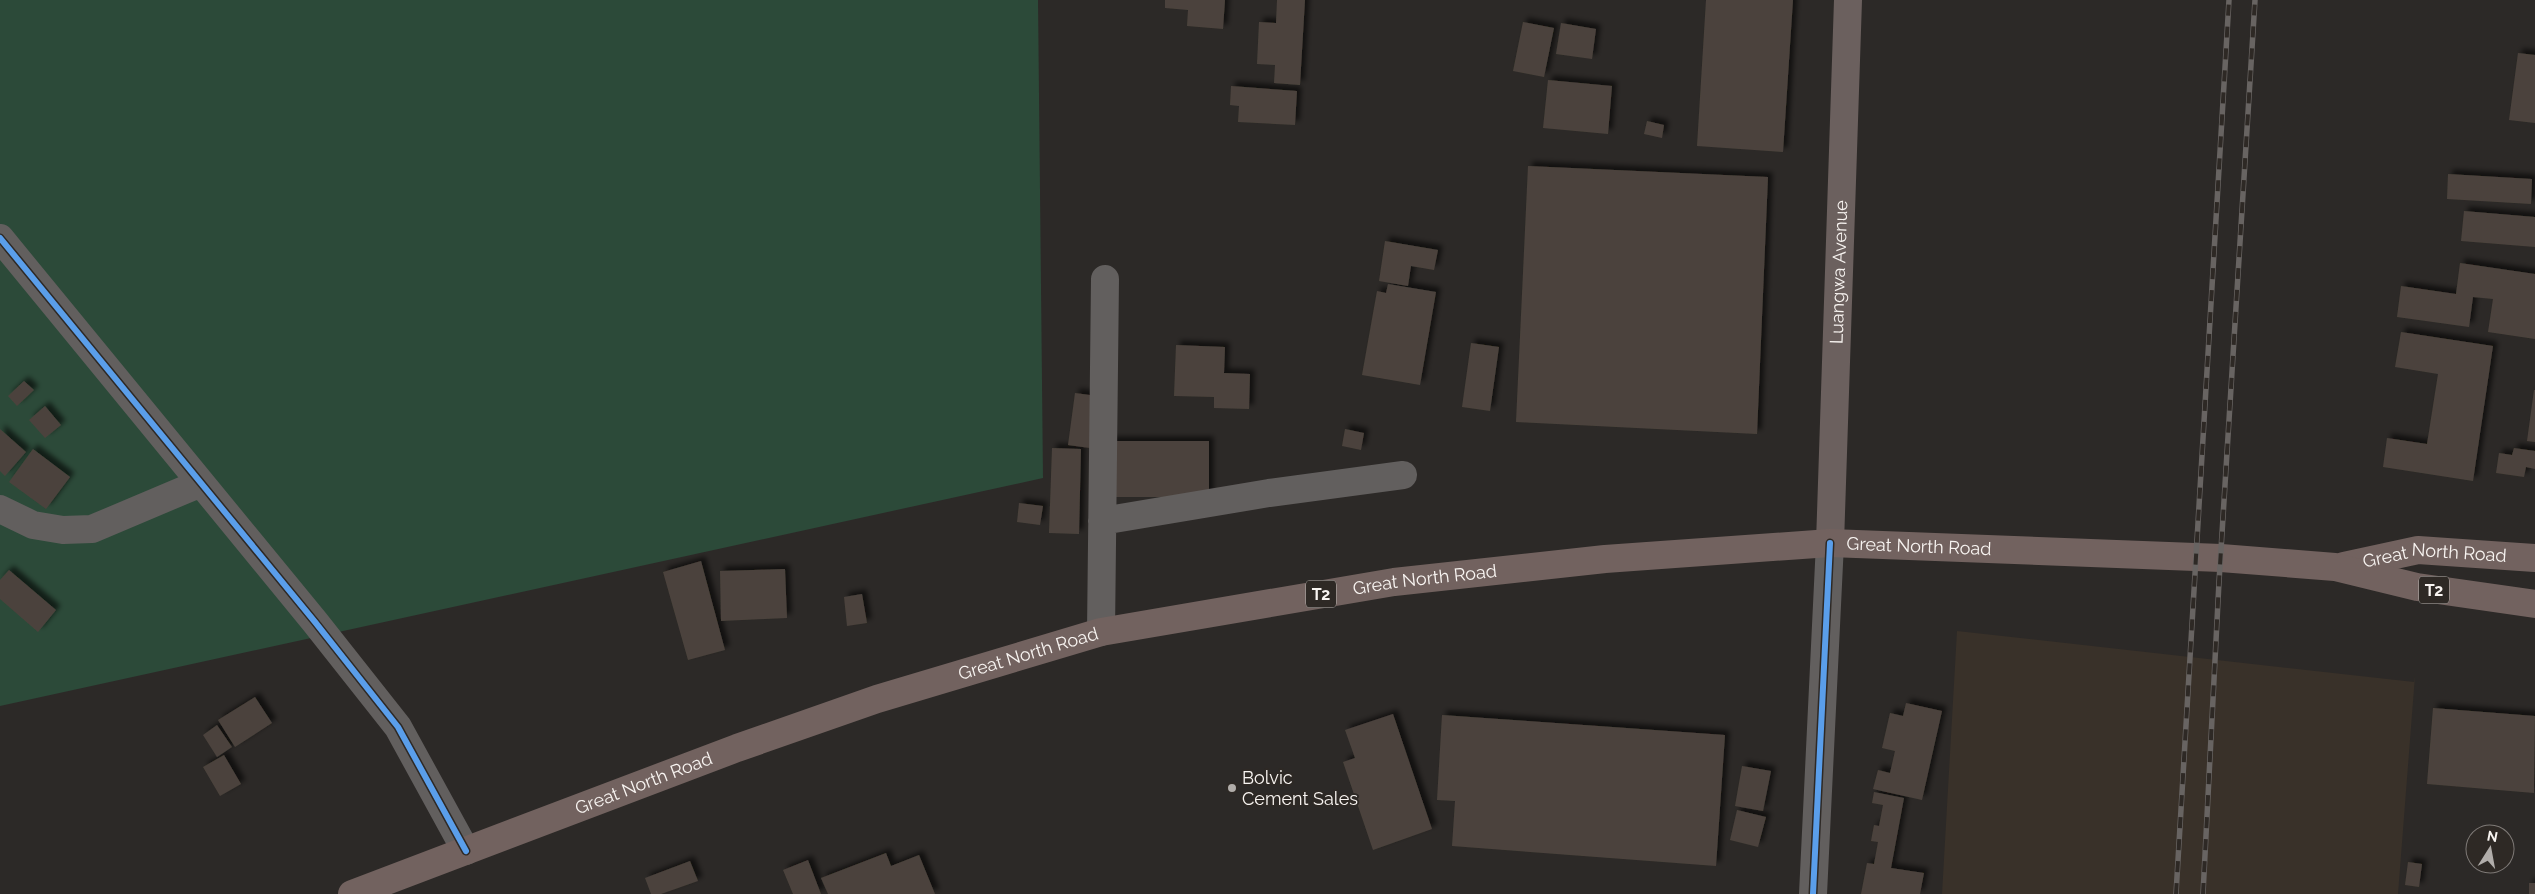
<svg xmlns="http://www.w3.org/2000/svg" width="2535" height="894" font-family="Raleway,sans-serif">
  <defs>
    <filter id="shadow"><feDropShadow dx="4.5" dy="-4.5" stdDeviation="2.5" flood-color="#0009"/></filter>
  </defs>
  <rect width="100%" height="100%" fill="#2c2927"/>
  <path fill="#393129" d="M1957,631L2414,682L2415,676L2398,894H1942Z"/>
  <path fill="#2c4a39" d="M0,0H1038L1043,478L0,706Z"/>
  <path fill="#4b433c" filter="url(#shadow)" d="M1165,0H1225L1223,29L1187,26L1188,10L1165,8Z
    M1277,0H1305L1300,85L1274,83L1275,65L1257,64L1259,22L1276,23Z
    M1706,0H1793L1783,152L1697,146Z
    M1523,22L1554,28L1544,77L1513,71Z
    M1561,23L1596,29L1592,59L1556,54Z
    M2518,53L2535,55V123L2509,120Z
    M1548,80L1612,86L1608,134L1543,128Z
    M1231,86L1297,91L1295,125L1238,122L1239,106L1230,105Z
    M1647,121L1664,125L1662,138L1644,134Z
    M1528,166L1768,177L1757,434L1516,422Z
    M2448,174L2532,179L2531,204L2447,199Z
    M2464,211L2535,217V247L2461,241Z
    M1385,241L1438,250L1434,270L1411,266L1408,286L1379,281Z
    M2460,263L2535,274V339L2488,332L2493,299L2473,297L2469,327L2397,317L2401,286L2456,294Z
    M1388,284L1436,292L1420,385L1362,375L1377,291L1386,293Z
    M2401,332L2493,346L2473,481L2383,467L2387,438L2427,444L2438,374L2395,367Z
    M1471,343L1499,347L1490,411L1462,407Z
    M1176,345L1225,347L1224,373L1250,374L1249,409L1214,408V397L1174,396Z
    M24,381L34,390L17,406L8,396Z
    M2534,390H2535V442L2527,441Z
    M1075,393L1097,396L1090,448L1068,445Z
    M45,406L61,425L45,438L29,420Z
    M0,429L26,452L5,476L0,471Z
    M1345,429L1364,433L1361,450L1342,446Z
    M1109,441H1209V497H1109Z
    M1052,448L1081,449L1079,534L1049,533Z
    M2514,448L2535,451V469L2526,467L2524,477L2496,473L2499,453L2512,455Z
    M33,449L70,477L46,509L9,482Z
    M1019,503L1043,506L1040,525L1017,522Z
    M701,561L725,650L688,660L663,572Z
    M785,569L787,618L721,621L720,571Z
    M9,570L56,610L38,632L0,599V580Z
    M862,594L867,623L847,626L844,597Z
    M255,697L272,723L235,747L218,720Z
    M1906,703L1942,711L1922,800L1873,789L1878,770L1890,773L1895,751L1882,748L1890,713L1903,716Z
    M2433,708L2535,716L2534,793L2427,784Z
    M1393,714L1432,829L1373,850L1343,762L1355,758L1345,730Z
    M1442,715L1725,735L1716,866L1452,846L1455,801L1437,800Z
    M217,725L232,747L217,757L203,735Z
    M224,755L241,784L220,796L203,767Z
    M1742,766L1771,771L1763,811L1735,806Z
    M1874,792L1904,798L1891,868L1924,873L1920,894H1861L1867,863L1874,864L1878,842L1871,841L1874,825L1879,826L1883,805L1872,803Z
    M1737,810L1766,817L1758,847L1730,840Z
    M886,853L891,866L919,855L935,894H828L821,878Z
    M808,860L821,894H793L783,870Z
    M690,861L698,881L661,894H651L645,878Z
    M2408,862L2422,864L2419,887L2405,885Z
    M2529,883H2535V894H2529Z"/>
  <g fill="none" stroke-linecap="round" stroke-linejoin="round">
    <path stroke="#625f5e" stroke-width="28" d="M0,238L315,622L398,727L466,851
      M0,509L33,525L63,530L92,529L201,483
      M1102,521L1269,493L1403,475
      M1101,632L1105,279
      M1813,894L1830,543"/>
    <path stroke="#6b605e" stroke-width="28" id="s1" d="M1830,543L1848,0"/>
    <g stroke="#72625f" stroke-width="28">
      <path id="s2" d="M2344,566L2418,550L2535,558"/>
      <path id="s3" d="M352,894L737,748L877,699L1101,632L1394,582L1605,559L1830,543L2221,558L2335,567L2417,587L2535,604"/>
    </g>
    <g stroke="#686462" stroke-width="5.5">
      <path id="rail" d="M2176,894L2229,0
        M2203,894L2219,582L2255,0"/>
    </g>
    <use href="#rail" stroke="#2e2925" stroke-width="4" stroke-dasharray="11" stroke-linecap="butt"/>
    <g stroke="#2e2925" stroke-width="9">
      <path id="cycleway" d="M0,238L315,622L398,727L466,851
        M1813,894L1830,543"/>
    </g>
    <use href="#cycleway" stroke="#5a9eea" stroke-width="6"/>
  </g>
  <circle fill="#b1adaa" stroke="#2e2925" stroke-width="2" cx="1232" cy="788" r="5"/>
  <g text-anchor="middle" stroke-width="4" stroke-linejoin="round" paint-order="stroke">
    <g fill="#2e2925" stroke="#bbb7b4" stroke-width="1">
      <rect x="2419" y="576.5" width="30" height="27" rx="4"/>
      <rect x="1306" y="580.5" width="30" height="27" rx="4"/>
    </g>
    <g font-size="16" font-weight="bold" fill="#f8f4f1">
      <text x="2434" y="596">T2</text>
      <text x="1321" y="600">T2</text>
    </g>
    <g font-size="18" fill="#f8f4f1" stroke="#2e2925">
      <text dy="6" stroke="none"><textPath href="#s1" startOffset="271">Luangwa Avenue</textPath></text>
      <text dy="6" stroke="none"><textPath href="#s3" startOffset="1618">Great North Road</textPath></text>
      <text dy="6" stroke="none"><textPath href="#s2" startOffset="92">Great North Road</textPath></text>
      <text dy="6" stroke="none"><textPath href="#s3" startOffset="1122">Great North Road</textPath></text>
      <text dy="6" stroke="none"><textPath href="#s3" startOffset="718">Great North Road</textPath></text>
      <text dy="6" stroke="none"><textPath href="#s3" startOffset="312">Great North Road</textPath></text>
    </g>
    <g font-size="18" fill="#f8f4f1" stroke="#2e2925" text-anchor="start">
      <text x="1242" y="784">Bolvic<tspan x="1242" dy="21">Cement Sales</tspan></text>
    </g>
  </g>
  <g transform="translate(2490 849) rotate(11)"><circle r="24" fill="#2e2925" stroke="#7f7a77"/>
  <path d="M0-4L9 19L0 12L-9 19Z" fill="#b1adaa"/>
  <text y="-8" font-size="14" font-weight="bold" text-anchor="middle" fill="#f8f4f1">N</text>
  </g>
</svg>
